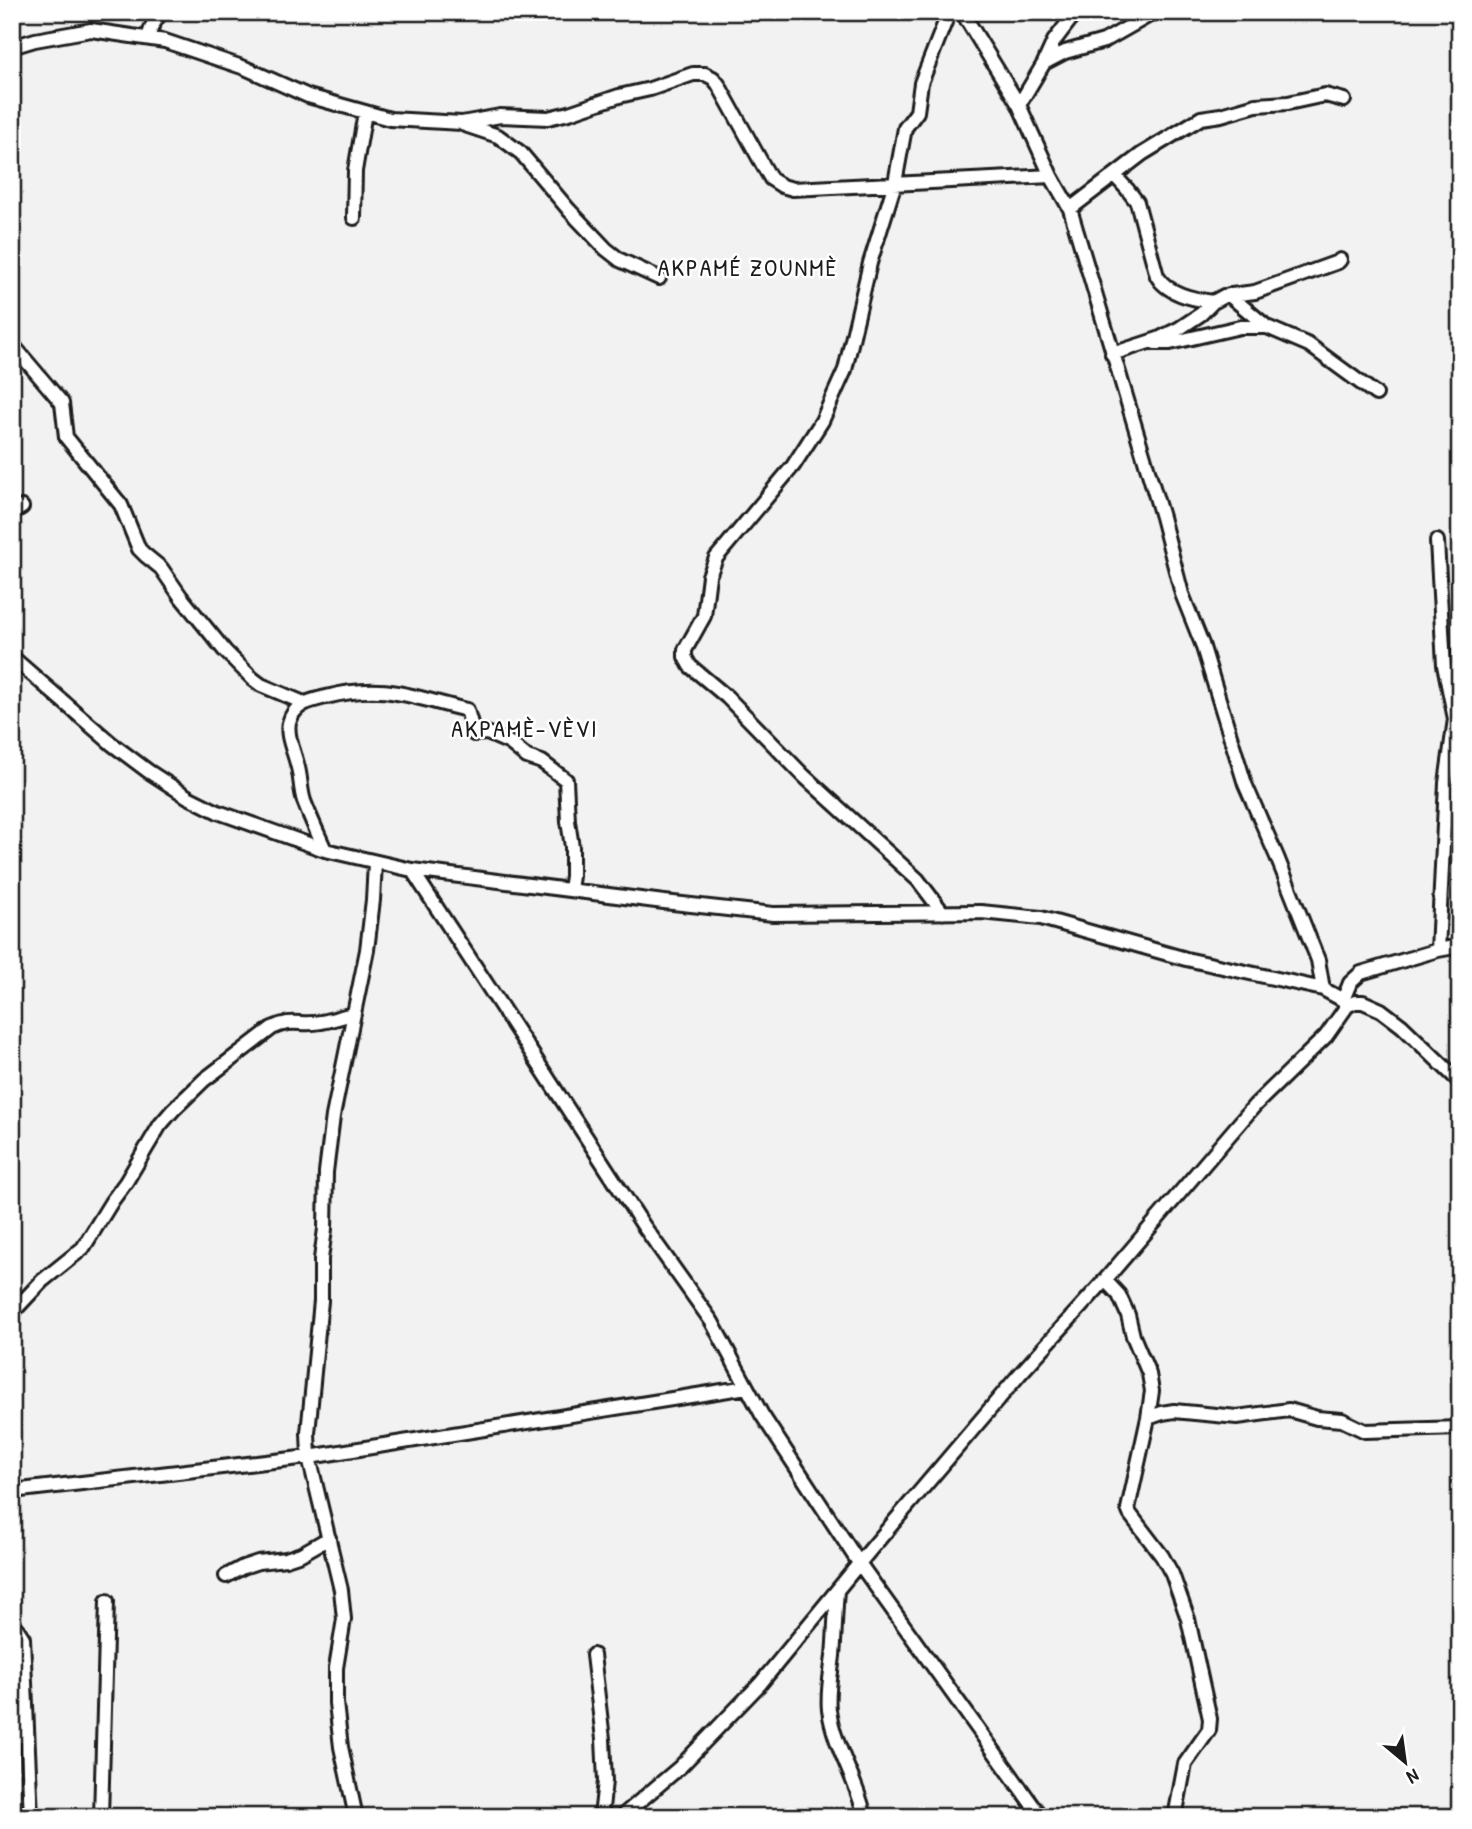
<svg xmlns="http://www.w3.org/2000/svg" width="1472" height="1829" font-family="'Patrick Hand',sans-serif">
  <rect width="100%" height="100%" fill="#f2f2f2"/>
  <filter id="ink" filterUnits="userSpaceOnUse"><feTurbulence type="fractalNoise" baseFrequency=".0143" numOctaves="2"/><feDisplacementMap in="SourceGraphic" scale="14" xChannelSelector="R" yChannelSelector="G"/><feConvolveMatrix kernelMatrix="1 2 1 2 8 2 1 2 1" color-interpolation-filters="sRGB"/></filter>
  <g filter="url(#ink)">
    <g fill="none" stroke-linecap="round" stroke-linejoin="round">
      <g stroke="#1c1c1c" stroke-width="18">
        <path id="minor" d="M962,12L1019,105L1051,176L1070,209L1162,517L1182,594L1202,644L1245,784L1277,857L1318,960L1323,989
          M148,38L152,26L161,12
          M12,47L35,40L91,30L165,41L245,68L308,96L390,119L462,123L500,116L548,118L569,113L619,96L650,89L693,74H705L713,78L718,84L764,167L771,179L782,186L793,189L1051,176
          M1044,63L1065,52L1104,41L1148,16L1158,12
          M1019,105L1044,63L1054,41L1076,12
          M462,124L498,136L521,153L569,210L606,249L620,260L659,278
          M1115,176L1127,189L1137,202L1157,276C1167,294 1193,299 1213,302
          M1070,209L1142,154L1201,118L1221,115L1256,105L1288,103L1325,95L1344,100
          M354,218L355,171L365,112
          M1229,295L1267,327L1309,345L1376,394
          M1155,343H1170L1240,327H1267
          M12,344L62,403L66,437L121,505L139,549L145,555L161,568L181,597L225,651L253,679L261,685L304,703
          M1112,354L1158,339L1180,328L1201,314L1213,302L1224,296L1255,292L1338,262L1340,260
          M12,513L22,507
          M1437,541L1444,665L1455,719L1446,783L1438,950
          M12,657L112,744L148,771L188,797L218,812L325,850L412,870L664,902L773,914L981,912L1041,918L1186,959L1323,989L1343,1000L1347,1006
          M325,850C318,834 310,817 304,801C300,789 301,776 297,764C294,751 286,736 289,723C294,704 309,701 326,697C385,682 411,697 467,710L474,734L487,733L510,743L527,757L542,762L566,780L568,821L572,847V876L570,890
          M412,870L529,1049L643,1225L712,1322L762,1415L859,1563L1041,1817
          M943,913L918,880L804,776L727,697L690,666L685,657V650L704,616L709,576L716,558L793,466L822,421L845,370L870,263L895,183L905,128L917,112L921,83L949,12
          M1343,1000L1350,983L1361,973L1438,950L1460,946
          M1105,1280L1119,1295L1128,1315L1133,1336L1149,1374L1152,1391L1148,1418L1128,1509L1130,1514L1162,1556L1172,1574L1188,1619L1210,1719L1209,1730L1185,1764L1175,1817
          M12,1313L42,1281L83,1248L112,1201L126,1182L160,1125L173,1110L204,1080L272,1028C292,1018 301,1026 321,1022C333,1020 343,1016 354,1014
          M1148,1418L1162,1413L1174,1411L1237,1417L1289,1410L1317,1418L1342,1420L1365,1431L1460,1428
          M12,1491L309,1457L747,1387
          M226,1576L243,1567L258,1562L286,1559L301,1554L329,1538
          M837,1591C835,1613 835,1635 833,1656C831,1674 827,1692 829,1710C834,1747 857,1780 865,1817
          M12,1621L23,1638L31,1817
          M593,1655L603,1739L605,1781L601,1817
          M12,1736H27
          M101,1817L107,1601
          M356,1817L341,1747L336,1703V1668L344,1619L341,1590L309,1457L308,1433L321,1301V1259L325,1229L326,1172L333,1116L367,950L373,900L375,863
          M621,1817L680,1767L760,1684L871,1549L1019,1375L1105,1280L1255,1105L1326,1036L1347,1006L1355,1002H1363L1381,1010L1402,1026L1460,1082"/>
      </g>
      <use href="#minor" stroke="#fff" stroke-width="12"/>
    </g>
  </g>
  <g text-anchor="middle" stroke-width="5" stroke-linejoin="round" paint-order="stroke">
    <g font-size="24" letter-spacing="2" fill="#1c1c1c" stroke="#fff">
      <text x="748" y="276">AKPAMÉ ZOUNMÈ</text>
      <text x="525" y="737">AKPAMÈ-VÈVI</text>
    </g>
  </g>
  <rect width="1472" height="1829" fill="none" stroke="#fff" stroke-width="42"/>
  <rect x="21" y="21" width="1430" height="1787" fill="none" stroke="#1c1c1c" stroke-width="2.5" filter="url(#ink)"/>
  <g transform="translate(1405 1762) rotate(151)" stroke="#ffffff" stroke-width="5" paint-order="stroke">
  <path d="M0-5L12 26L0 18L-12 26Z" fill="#1c1c1c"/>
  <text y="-10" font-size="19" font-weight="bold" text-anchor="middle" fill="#1c1c1c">N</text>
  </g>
</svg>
